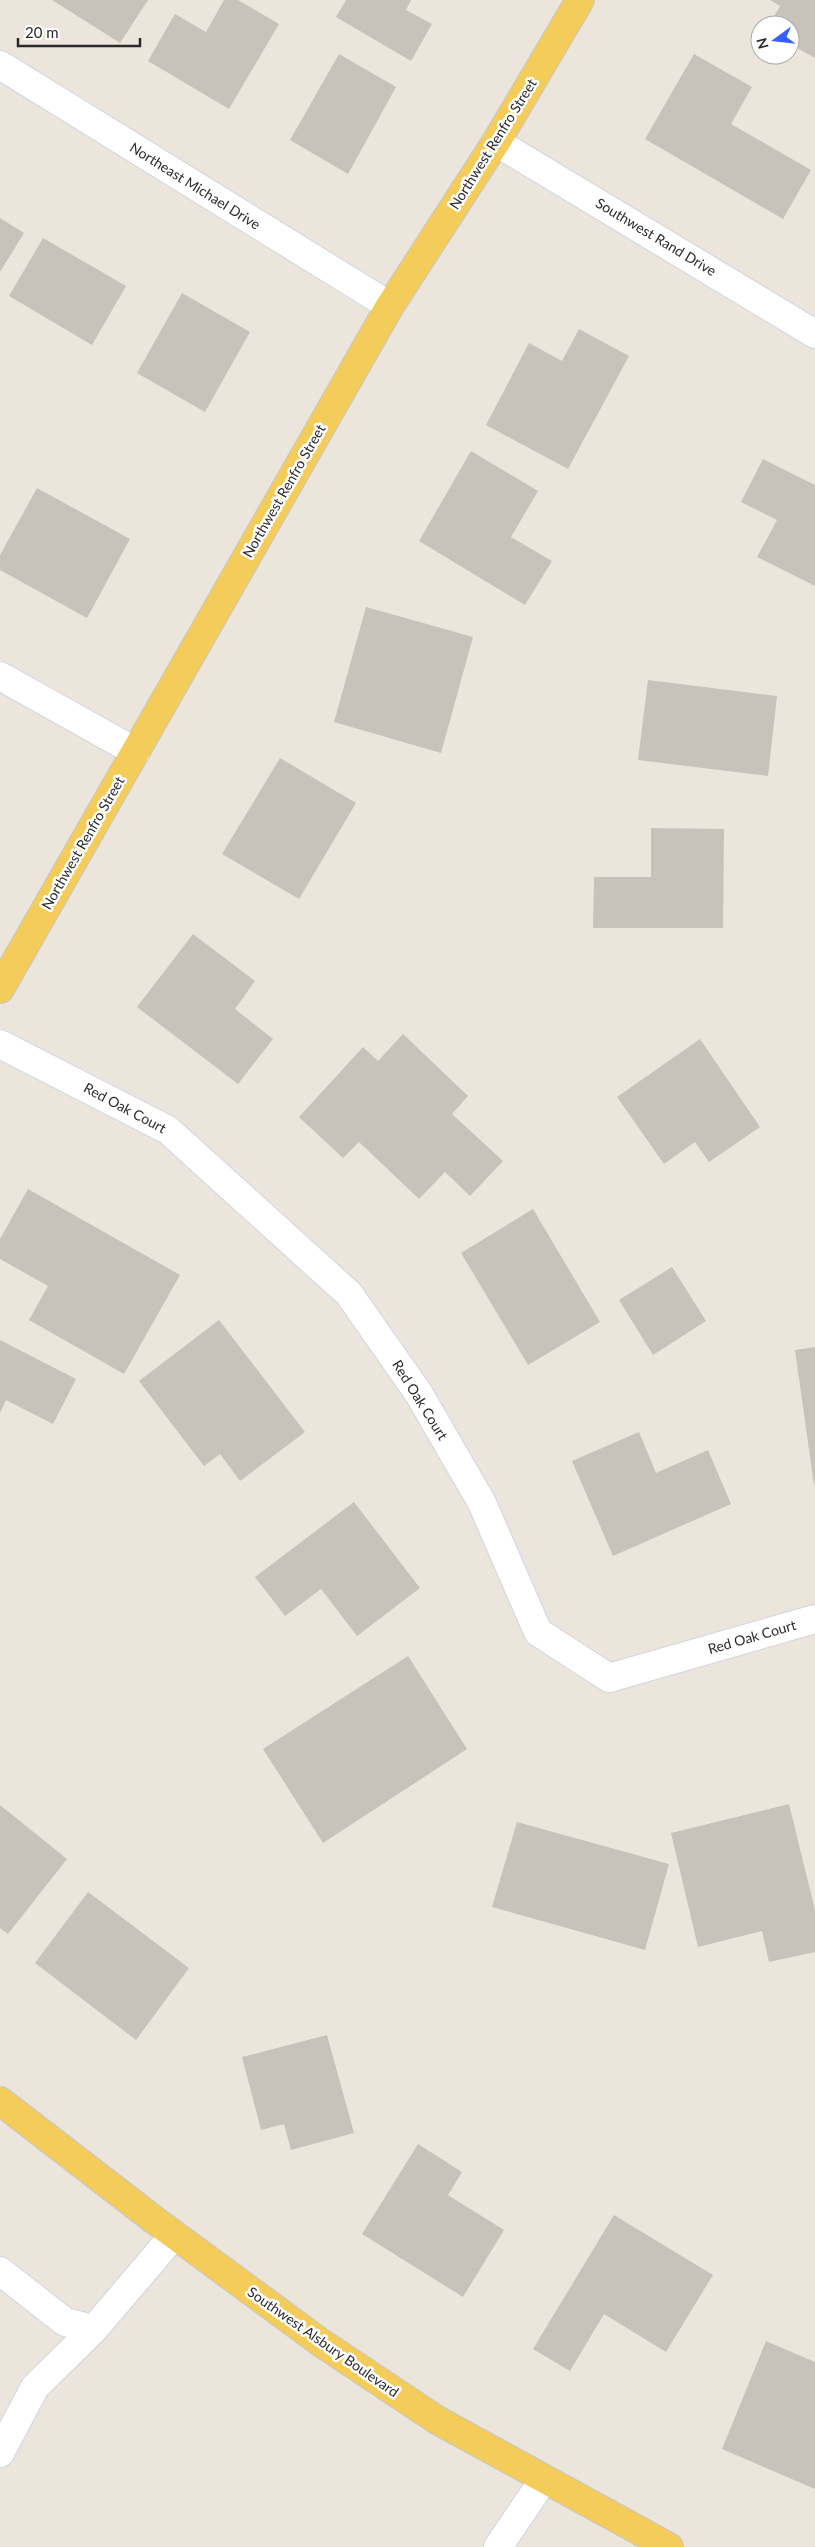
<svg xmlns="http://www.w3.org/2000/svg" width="815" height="2547" font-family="Lato,sans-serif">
  <rect width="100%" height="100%" fill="#ece5db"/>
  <path fill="#c7c3ba" d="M52,0H148L120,43Z
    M224,0H238L279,24L229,109L148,61L175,14L206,32Z
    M346,0H411L406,10L432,24L411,61L336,17Z
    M770,0H815V58L790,44V25H769L780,6Z
    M339,54L396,87L348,174L290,140Z
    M694,54L752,87L731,124L811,170L783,219L645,139Z
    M0,218L24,233L0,272Z
    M43,238L126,286L92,345L9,296Z
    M182,293L250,332L205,412L137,373Z
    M579,329L629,356L568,469L486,425L529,343L562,361Z
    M471,451L538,491L511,537L552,561L525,605L419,541Z
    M763,459L815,485V586L757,557L777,520L741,502Z
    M37,488L130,539L87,618L0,570V555Z
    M366,607L473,637L441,753L334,722Z
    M648,680L777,696L768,776L638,760Z
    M280,758L356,803L299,899L222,854Z
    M651,828L724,829L723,928H593L594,877H651Z
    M193,934L255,981L235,1009L273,1039L238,1084L137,1007Z
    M403,1034L468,1096L452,1114L503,1161L470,1196L445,1172L419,1199L359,1142L343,1158L299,1117L363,1047L378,1061Z
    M700,1039L760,1127L709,1162L695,1142L664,1164L617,1097Z
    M28,1189L180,1275L124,1374L29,1320L48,1286L0,1259V1239Z
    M533,1209L600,1322L528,1365L461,1253Z
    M672,1267L706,1321L653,1355L619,1300Z
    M219,1320L305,1432L240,1481L220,1454L204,1466L139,1381Z
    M0,1340L76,1379L53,1424L6,1400L0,1413Z
    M815,1347V1485H814L795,1350Z
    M639,1432L656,1473L708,1450L731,1504L613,1556L572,1461Z
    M354,1502L420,1588L357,1636L321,1589L285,1616L255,1577Z
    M408,1656L467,1749L323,1843L263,1749Z
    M789,1804L815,1910V1952L769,1962L762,1931L698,1947L671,1833Z
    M0,1805L67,1859L8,1934L0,1928Z
    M517,1822L669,1864L645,1950L492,1907Z
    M88,1892L189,1968L136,2040L35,1963Z
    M327,2035L354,2133L291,2150L284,2124L261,2130L242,2057Z
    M418,2144L462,2172L448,2195L504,2230L463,2297L362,2234Z
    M614,2215L713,2275L666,2352L604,2314L570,2371L533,2349Z
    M766,2341L815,2362V2489L722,2449Z"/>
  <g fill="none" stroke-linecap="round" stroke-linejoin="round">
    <g stroke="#d1d4e3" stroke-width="30">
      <path id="minor" d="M0,65L390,306
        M496,142L815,334
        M0,676L136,752
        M0,1044L168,1130L349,1294L419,1394L482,1503L538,1632L609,1678L815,1619
        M0,2271L65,2322L94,2329L174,2235
        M0,2453L35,2387L94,2329
        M498,2547L544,2479"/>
    </g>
    <g stroke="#c8c8c8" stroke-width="30">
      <path id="major" d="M0,989L390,306L496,142L580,0
        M0,2101L153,2219L320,2342L437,2420L669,2547"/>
    </g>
    <use href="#minor" stroke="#fff" stroke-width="28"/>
    <use href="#major" stroke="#f3cc5a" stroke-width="28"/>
  </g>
  <g text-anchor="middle" stroke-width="5" stroke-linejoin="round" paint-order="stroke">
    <g font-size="14" fill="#2a2a2a" stroke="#fff">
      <text transform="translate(493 144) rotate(-58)" y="5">Northwest Renfro Street</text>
      <text transform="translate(195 186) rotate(32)" y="5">Northeast Michael Drive</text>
      <text transform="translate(656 237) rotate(31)" y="5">Southwest Rand Drive</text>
      <text transform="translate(284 491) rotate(-60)" y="5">Northwest Renfro Street</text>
      <text transform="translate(83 843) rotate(-60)" y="5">Northwest Renfro Street</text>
      <text transform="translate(125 1108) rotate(28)" y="5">Red Oak Court</text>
      <text transform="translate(420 1400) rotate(58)" y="5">Red Oak Court</text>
      <text transform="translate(752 1637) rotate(-16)" y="5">Red Oak Court</text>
      <text transform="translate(323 2342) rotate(35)" y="5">Southwest Alsbury Boulevard</text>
    </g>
  </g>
  <g transform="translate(775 40) rotate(255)"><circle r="24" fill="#ffffff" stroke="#aaaaaa"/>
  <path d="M0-4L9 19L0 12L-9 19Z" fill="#3860fd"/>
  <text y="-8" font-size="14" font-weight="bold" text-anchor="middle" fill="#2a2a2a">N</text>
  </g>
  <path d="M18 38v8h122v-8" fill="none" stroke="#2a2a2a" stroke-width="2.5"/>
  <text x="25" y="38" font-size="15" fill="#2a2a2a" stroke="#ffffff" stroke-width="4" paint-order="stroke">20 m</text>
</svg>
